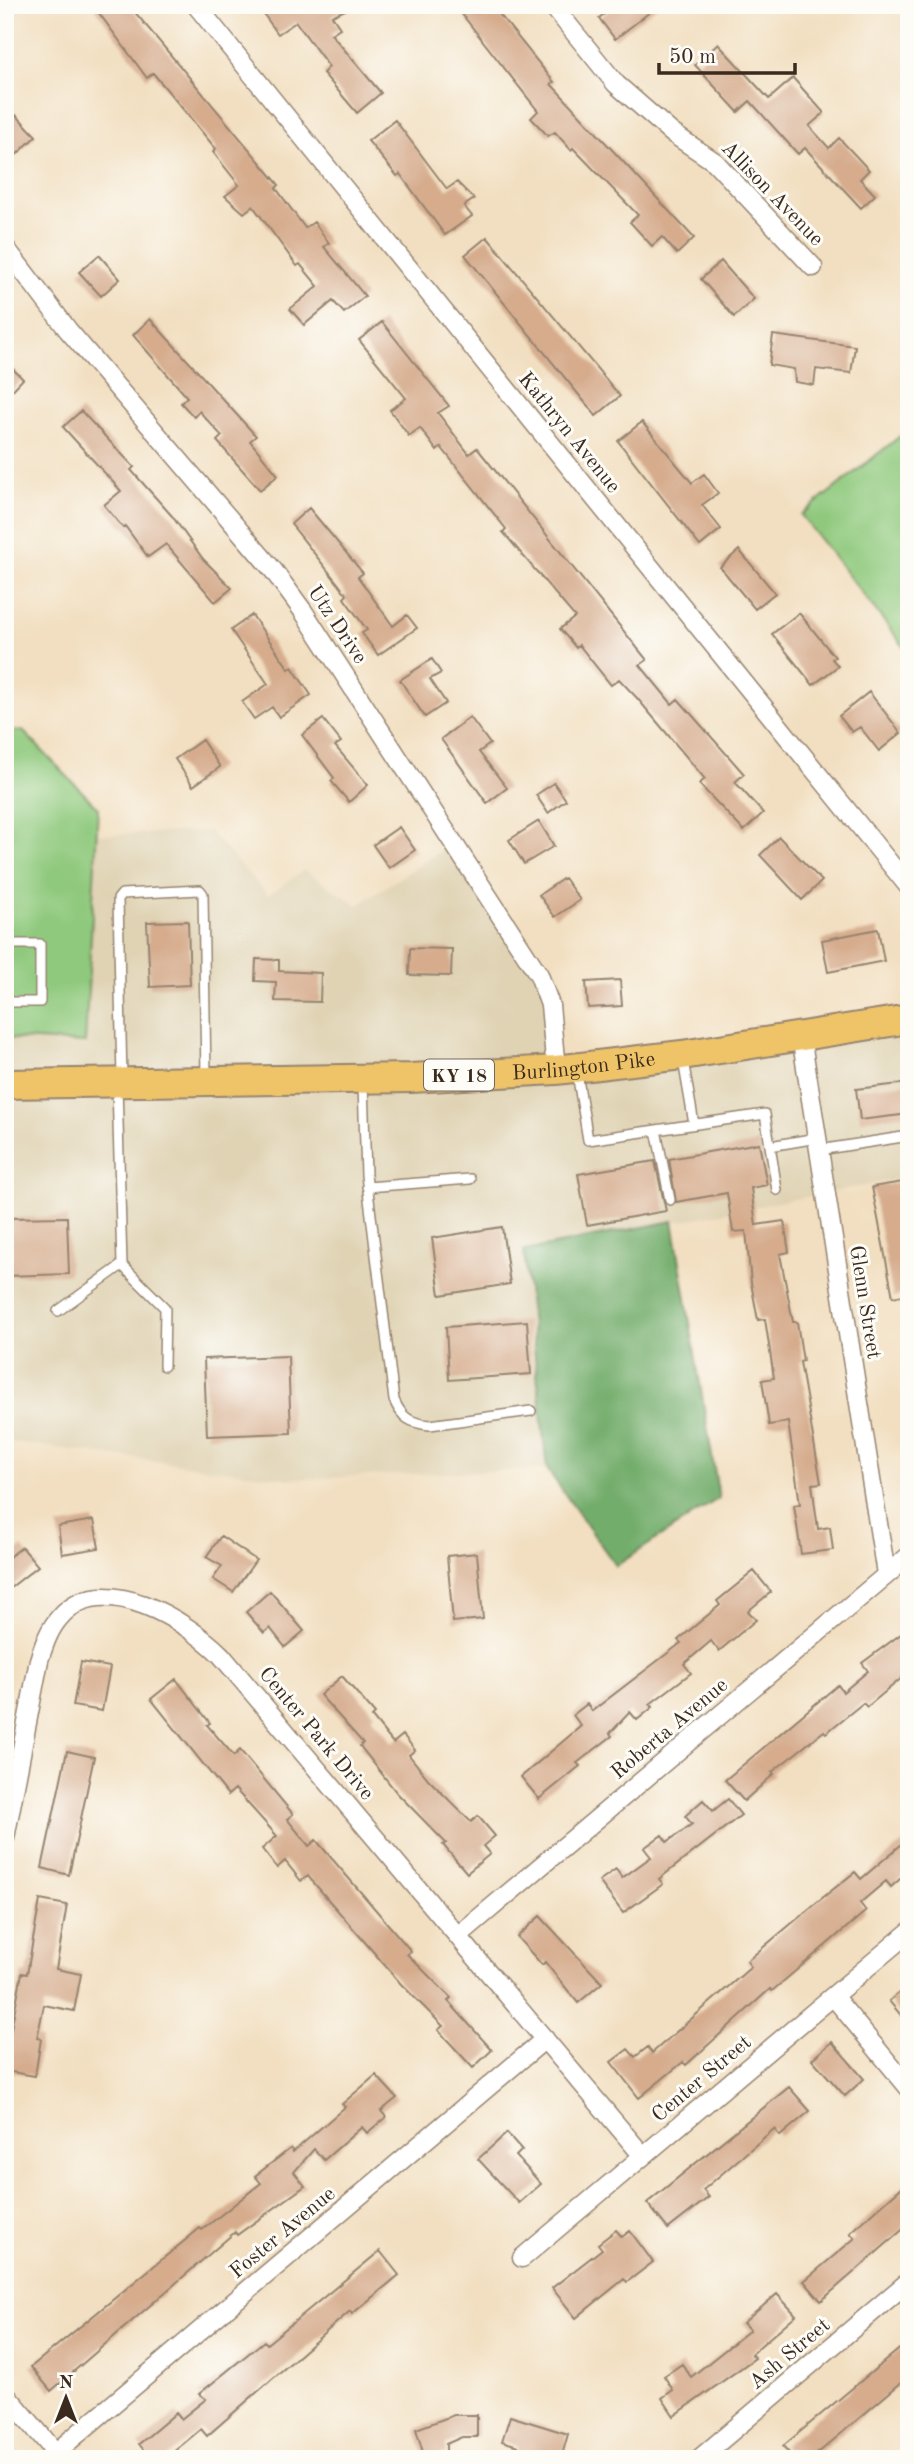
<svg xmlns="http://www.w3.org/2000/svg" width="914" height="2464" font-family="'Old Standard TT',serif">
  <rect width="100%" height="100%" fill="#fdfcf7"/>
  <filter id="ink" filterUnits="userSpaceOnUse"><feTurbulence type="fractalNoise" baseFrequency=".0143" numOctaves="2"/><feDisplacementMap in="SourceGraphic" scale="14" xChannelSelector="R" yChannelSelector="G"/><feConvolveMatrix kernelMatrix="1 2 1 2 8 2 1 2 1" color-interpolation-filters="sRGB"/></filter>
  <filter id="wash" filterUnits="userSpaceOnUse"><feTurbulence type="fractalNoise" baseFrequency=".00686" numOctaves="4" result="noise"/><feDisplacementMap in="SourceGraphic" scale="28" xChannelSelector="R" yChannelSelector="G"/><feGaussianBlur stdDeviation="1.57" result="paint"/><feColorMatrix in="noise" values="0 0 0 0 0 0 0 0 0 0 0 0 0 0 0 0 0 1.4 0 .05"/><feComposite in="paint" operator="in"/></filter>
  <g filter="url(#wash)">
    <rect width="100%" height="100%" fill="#f2dfc1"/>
    <path fill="#e0d3b4" d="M209,831L268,895L304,870L358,905L453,843L546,990L556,1069L909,1019V1177L525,1251L547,1469L290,1479L5,1441V838Z"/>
    <path fill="#8fc97d" stroke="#657a4e" stroke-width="2" d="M909,429V653L801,515Z
      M5,731H23L98,808L85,1043L5,1038Z"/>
    <path fill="#73ad6c" stroke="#576c45" stroke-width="2" d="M673,1221L719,1498L616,1566L547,1469L524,1251Z"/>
    <g id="blocks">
      <path fill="#d6ac8d" d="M93,5H129L279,185L276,188L305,228L314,222L329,243L324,247L365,296L344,313L333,301L304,325L290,309L318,286L300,264L297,266L253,206L244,213L225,196L239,185L213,152L216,149L153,73L147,78Z
        M257,5H356L332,16L340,28L331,34L381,93L357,113L323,73L329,67L296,22L278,34Z
        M471,5H492L554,82L551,84L694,238L677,254L662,237L652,246L630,222L638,215L573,148L571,150L555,132L548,136L531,118L538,111L461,13Z
        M616,5H659L615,39L599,18Z
        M718,44L769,99L793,78L824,113L809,126L829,148L839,138L869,170L860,179L875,195L861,208L805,148L798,154L750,101L738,112L695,65Z
        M16,115L36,136L13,158L5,150V124Z
        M395,120L447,189L457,182L474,199L464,206L472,216L445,235L400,174L397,176L368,141Z
        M487,237L620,396L596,416L465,255Z
        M99,255L120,279L101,296L79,272Z
        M721,261L754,299L734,317L701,279Z
        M150,319L256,436L250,441L278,475L260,490L217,441L222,436L199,411L194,417L181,403L187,397L133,335Z
        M382,322L449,406L438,413L469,454L477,448L647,660L640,665L672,704L678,699L744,774L735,782L763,813L744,831L699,784L705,779L637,698L619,679L611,685L579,645L576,648L560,629L575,617L503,532L506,529L441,447L437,451L420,428L409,436L390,410L406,398L359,340Z
        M773,335L855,346L851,373L816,369L814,385L795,382L794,369L769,365Z
        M5,361L23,379L5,398Z
        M81,411L134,467L131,470L172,516L203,559L232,588L215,602L166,544L148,557L125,526L123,528L104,505L121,491L63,427Z
        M642,422L692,483L704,474L718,493L702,505L721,529L700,546L618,441Z
        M309,508L363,573L358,577L393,626L407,615L417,628L378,655L362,633L367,630L344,598L347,595L291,524Z
        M739,550L775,593L755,609L720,567Z
        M799,613L835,657L832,659L838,666L813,685L772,634Z
        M252,615L289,669L292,667L311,695L279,717L272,707L254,719L242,702L268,684L231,630Z
        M432,659L441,673L430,679L446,703L425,717L400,680Z
        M869,692L901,733L879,751L860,727L852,732L839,716Z
        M470,717L490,744L479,752L507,788L487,803L441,739Z
        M323,719L341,742L335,746L368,785L349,802L331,781L334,778L302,735Z
        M202,740L220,767L193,786L175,759Z
        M554,783L566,800L548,813L536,795Z
        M539,821L554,846L524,864L509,840Z
        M399,827L415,850L389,868L373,845Z
        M779,837L822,881L802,900L760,855Z
        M564,878L580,900L555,917L539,895Z
        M188,921L190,985L150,987L147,922Z
        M878,929L884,961L828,972L822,940Z
        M410,948L452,949L451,976L409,975Z
        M256,959L279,960V971L321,973L320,1002L275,1001L276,982L255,981Z
        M620,980L622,1006L588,1008L586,982Z
        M909,1083V1114L860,1120L856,1089Z
        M759,1143L767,1185L751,1188L756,1225L784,1221L789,1252L780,1254L793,1322H797L803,1361L800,1362L821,1483L812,1484L818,1529L830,1527L833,1550L801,1554L794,1505L800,1504L788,1422L769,1425L762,1380L774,1378L765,1319L758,1320L751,1283L746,1231L733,1232L727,1193L676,1202L669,1159Z
        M655,1161L666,1211L587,1225L578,1174Z
        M909,1181V1294L893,1297L872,1187Z
        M67,1217L69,1274L5,1276V1218Z
        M502,1227L510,1284L440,1295L432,1238Z
        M527,1321L531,1374L449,1380L446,1327Z
        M288,1356L291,1433L207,1436L204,1359Z
        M94,1520L99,1548L62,1554L58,1526Z
        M221,1536L256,1560L233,1592L213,1579L222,1566L206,1557Z
        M22,1547L38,1566L5,1592V1560Z
        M477,1553L483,1619L453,1622L447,1556Z
        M754,1571L771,1592L748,1611L756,1620L719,1651L711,1641L684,1664L691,1673L650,1704L653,1707L637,1720L630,1712L610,1733L612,1736L577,1763L580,1766L539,1799L521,1777L581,1726L573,1715L587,1704L592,1711L681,1643L678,1640L720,1605L717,1601Z
        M270,1591L304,1631L285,1647L270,1628L264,1633L246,1612Z
        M909,1628V1672L867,1707L863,1703L826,1733L824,1731L772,1772L774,1774L744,1801L725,1780L838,1685L843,1692L868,1671L862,1663Z
        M81,1662L110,1667L102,1711L73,1706Z
        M342,1676L375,1714L372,1717L393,1743L403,1735L415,1750L409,1755L429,1780L471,1822L478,1816L495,1836L483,1846L490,1854L467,1873L443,1845L446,1843L397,1793L360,1746L363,1743L320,1695Z
        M176,1679L210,1723L207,1725L234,1756L240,1750L293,1814L287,1819L309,1846L316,1840L411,1951L407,1954L451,1998L448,2001L492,2050L473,2068L438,2030L443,2026L401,1984L308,1876L301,1881L285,1861L277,1868L262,1849L277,1836L235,1789L228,1795L151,1699Z
        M67,1751L94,1757L69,1875L42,1868Z
        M728,1799L741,1815L659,1879L663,1884L623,1913L599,1881L616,1869L622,1878L651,1857L644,1848L662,1835L667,1842L692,1824L685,1816L703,1800L713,1811Z
        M909,1838V1871L891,1887L886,1881L860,1903L866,1911L772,1991L770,1989L686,2065L683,2062L639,2098L611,2062L628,2049L635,2057L648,2047L652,2053L751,1967L747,1961L816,1903L855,1872L861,1879Z
        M40,1900L67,1905L56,1969L81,1974L74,2011L44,2005L37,2038L41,2039L35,2076L5,2071V2033L10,2034L22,1973L27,1974Z
        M540,1916L602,1983L578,2003L545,1962L542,1965L517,1937Z
        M909,1985V2025L889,2001Z
        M832,2042L864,2079L845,2096L812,2059Z
        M376,2075L397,2098L381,2111L386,2117L367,2133L362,2127L324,2160L314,2149L294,2172L305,2186L237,2235L235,2232L51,2391L31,2367L200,2228L202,2230L261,2183L255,2176L291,2148L293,2152L345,2107L342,2104Z
        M789,2087L810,2111L780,2136L774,2129L703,2190L709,2197L668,2229L647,2203Z
        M507,2133L522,2150L516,2156L541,2184L519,2203L478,2159Z
        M909,2181V2224L821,2301L804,2281L855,2238L850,2233Z
        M616,2230L622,2237L630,2231L653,2262L627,2282L624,2279L576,2318L552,2288L602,2249L598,2244Z
        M380,2251L399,2275L352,2314L350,2311L207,2436L201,2429L165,2459H151L139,2444L176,2413L181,2419L206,2399L199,2394L264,2341L267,2344Z
        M777,2294L796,2315L751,2354L755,2358L674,2416L662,2398L673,2390L664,2376L682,2364L691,2377L750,2330L743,2323Z
        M909,2341V2376L811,2459H794L783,2446Z
        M454,2415H477V2437H462L446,2444V2453L425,2459L416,2429Z
        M510,2416L568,2434L561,2459H514L518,2446L502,2441Z"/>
    </g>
  </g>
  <g filter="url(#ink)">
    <use href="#blocks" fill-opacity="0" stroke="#968470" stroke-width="2"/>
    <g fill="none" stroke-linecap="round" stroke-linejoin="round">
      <g stroke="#968470" stroke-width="12">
        <path id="service" d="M5,944H40V1002H5
          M683,1060L694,1124
          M577,1073L588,1140L765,1114L777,1190
          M122,1079L118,899L122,894L200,890L203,894L206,1076
          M363,1084L366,1175L394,1400C402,1418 410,1423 430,1425L531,1411
          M117,1085L122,1265L165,1308L164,1366
          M656,1130L670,1200
          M770,1146L817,1138
          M819,1150L909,1136
          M367,1187L470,1179
          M58,1311L122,1265"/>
      </g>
      <g stroke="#968470" stroke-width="21">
        <path id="minor" d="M196,5L909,887
          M552,5L616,84L672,133L715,162L813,267
          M5,247L68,330L273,570L303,611L539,975L550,1005L556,1070
          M801,1036L886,1574
          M5,1838L39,1660C44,1645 49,1629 60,1617C102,1567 188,1622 221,1655L643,2156
          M459,1935L909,1556
          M833,1996L909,2088
          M522,2258L909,1932
          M5,2393L56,2453
          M48,2459L545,2039
          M699,2459L909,2281"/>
      </g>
      <g stroke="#968470" stroke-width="32">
        <g id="primary">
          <path id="s1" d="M5,1084L411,1078L556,1070L682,1055L909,1019"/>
        </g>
      </g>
      <use href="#service" stroke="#fff" stroke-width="9"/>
      <use href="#minor" stroke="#fff" stroke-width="18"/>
      <use href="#primary" stroke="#efc469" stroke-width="28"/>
    </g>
  </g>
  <g text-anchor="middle" stroke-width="6" stroke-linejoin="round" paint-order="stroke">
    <rect fill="#fdfcf7" stroke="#75695f" stroke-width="2" x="424" y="1059.5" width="70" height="31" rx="5"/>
    <g font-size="19" font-weight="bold" fill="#3b2a1e">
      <text x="459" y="1082">KY 18</text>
    </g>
    <g font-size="21" fill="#3b2a1e" stroke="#fdfcf7">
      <text transform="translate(773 193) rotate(46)" y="7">Allison Avenue</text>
      <text transform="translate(570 432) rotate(51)" y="7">Kathryn Avenue</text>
      <text transform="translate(338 624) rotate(56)" y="7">Utz Drive</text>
      <text dy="7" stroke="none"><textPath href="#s1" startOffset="579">Burlington Pike</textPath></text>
      <text transform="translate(866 1302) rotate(81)" y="7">Glenn Street</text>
      <text transform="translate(669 1728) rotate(-40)" y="7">Roberta Avenue</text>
      <text transform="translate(317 1733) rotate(50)" y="7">Center Park Drive</text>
      <text transform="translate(701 2078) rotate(-40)" y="7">Center Street</text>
      <text transform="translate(282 2232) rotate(-40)" y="7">Foster Avenue</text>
      <text transform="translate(789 2353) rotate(-40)" y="7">Ash Street</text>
    </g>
  </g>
  <rect width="914" height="2464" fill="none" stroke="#fdfcf7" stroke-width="28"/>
  <g transform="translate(66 2398)" stroke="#fdfcf7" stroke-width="5" paint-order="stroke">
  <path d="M0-5L12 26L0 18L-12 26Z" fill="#3b2a1e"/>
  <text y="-10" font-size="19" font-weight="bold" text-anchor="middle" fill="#3b2a1e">N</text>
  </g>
  <path d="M659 63v10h136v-10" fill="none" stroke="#3b2a1e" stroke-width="3.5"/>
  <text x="669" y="63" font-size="21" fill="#3b2a1e" stroke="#fdfcf7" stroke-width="5" paint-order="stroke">50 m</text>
</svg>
